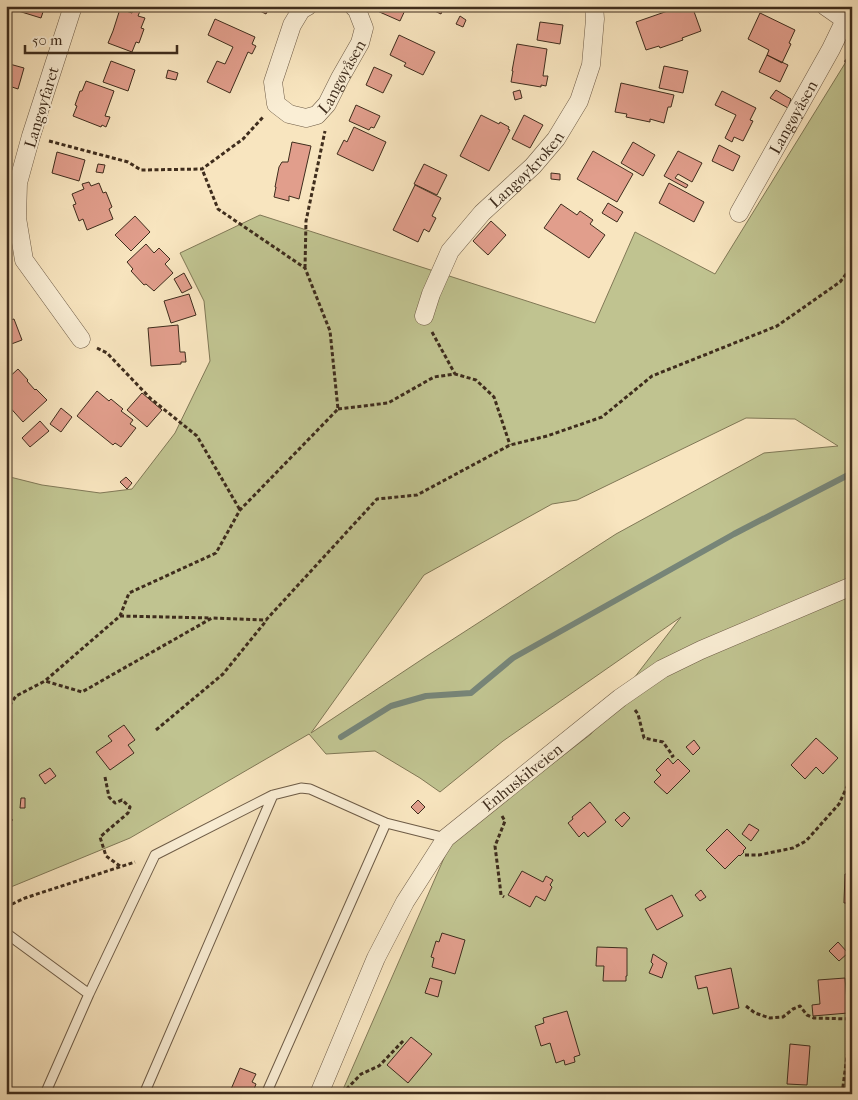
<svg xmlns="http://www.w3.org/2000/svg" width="858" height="1100" font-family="'IM FELL French Canon',serif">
  <rect width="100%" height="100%" fill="#f8e5bf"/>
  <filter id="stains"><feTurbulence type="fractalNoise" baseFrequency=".004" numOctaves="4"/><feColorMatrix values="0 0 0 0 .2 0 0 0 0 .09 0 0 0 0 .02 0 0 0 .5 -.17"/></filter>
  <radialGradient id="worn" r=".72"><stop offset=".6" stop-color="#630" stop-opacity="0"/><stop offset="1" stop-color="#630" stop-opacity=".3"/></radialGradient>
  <path fill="#c0c390" stroke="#807856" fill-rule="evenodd" d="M852,52V1094H341L451,842L591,734L681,617L503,741L440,792L420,778L375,751L326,754L309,734L130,838L6,889V476L42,485L100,493L132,489L175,433L210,361L204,301L180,253L260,215L595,323L635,232L715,274ZM746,418L795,419L838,446L764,453L616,534L430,654L311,733L424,575L552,504L577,500Z"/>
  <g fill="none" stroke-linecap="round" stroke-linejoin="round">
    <path stroke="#778578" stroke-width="6" d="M341,737L391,706L426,696L471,693L513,658L734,534L852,473"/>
  </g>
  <path fill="#e19e8c" stroke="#3f2d1d" d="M6,6H13L6,29Z
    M17,6H45L41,18L15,10Z
    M252,6H270L266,14L252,7Z
    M377,6H407L400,21L375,10Z
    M424,6H444L441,14Z
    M682,6H692L701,31L682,38L683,40L660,48L659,46L646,50L636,22Z
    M133,8L140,11L138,16L145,18L141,28L144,29L139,43L136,42L132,52L108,43L113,31L120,9L132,13Z
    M760,13L795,30L789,43L791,44L782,63L767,55L769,50L748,39Z
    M460,16L466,20L463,27L456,24Z
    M215,19L255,37L252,44L256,46L252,54L248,52L230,93L207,82L217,61L225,64L233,47L208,35Z
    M540,22L563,25L560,44L537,40Z
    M399,35L435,52L423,75L404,66L406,63L390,55Z
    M517,44L547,49L543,76H548L546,86L541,85V87L511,82L513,71H512Z
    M767,55L788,65L780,82L759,72Z
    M111,61L135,70L128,91L103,82Z
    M6,63L24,68L18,89L6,85Z
    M664,66L688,71L683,93L659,88Z
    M374,67L392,75L383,93L366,85Z
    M168,70L178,73L176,80L166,78Z
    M86,81L114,91L105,116L110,117L106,127L102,125L101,127L73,116L77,106L75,105L80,91H82Z
    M621,83L674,95L671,107H668L664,123L650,119V122L626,117L627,114L615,112Z
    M520,90L522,98L515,100L513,92Z
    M776,90L791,99L788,108L770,98Z
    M722,91L756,108L750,120L753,121L743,141L734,137L732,142L725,138L736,115L715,105Z
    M356,105L380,116L374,128L371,127L369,130L349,121Z
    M481,115L499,124L500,122L509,127L508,129L510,130L489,171L460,156Z
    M524,115L543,125L530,148L512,139Z
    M354,127L386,142L373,171L337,154L344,140L347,142Z
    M292,142L311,146L299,199L289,196V201L274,197L276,187H275L279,167L282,162H288Z
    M633,142L655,155L643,176L621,163Z
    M719,145L740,156L733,171L712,161Z
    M593,151L633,174L617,202L577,179Z
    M678,151L702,163L692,182L678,174L675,178L688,185L686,188L664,176Z
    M57,152L85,160L79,181L52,173Z
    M98,164L105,165L103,173L96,172Z
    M424,164L447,175L437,195L414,184Z
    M551,173L560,174V180L551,179Z
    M89,182L91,186L99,183L103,193L106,192L112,207L109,209L113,219L87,230L83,219L79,221L73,205L76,204L72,194L84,189L82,184Z
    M669,183L704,202L694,222L659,203Z
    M415,185L441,198L432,216L436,218L429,232L424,229L418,242L393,230Z
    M608,203L623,212L617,222L602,213Z
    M561,204L577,215L580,211L593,220L590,224L605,235L589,258L544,228Z
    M135,216L150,232L131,251L115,235Z
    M491,221L506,235L488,255L473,241Z
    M146,244L154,253L159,248L170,259L165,264L173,273L154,291L146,284L144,285L131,271L133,269L127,262Z
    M184,273L192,288L182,293L174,279Z
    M189,294L196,315L171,323L164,301Z
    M14,319L22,340L6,346V321Z
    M178,325L180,352H185L186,362H181V364L151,366L148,328Z
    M18,369L28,380L27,381L35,390L36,389L47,400L23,422L6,403V380Z
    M97,391L109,401L111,399L123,409L121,411L133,420L130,424L136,428L121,447L115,443L113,445L77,416Z
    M142,393L162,410L147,427L127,410Z
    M61,408L72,417L61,432L50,424Z
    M40,421L49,431L30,447L22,438Z
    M126,477L132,483L127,489L120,482Z
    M124,725L135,740L128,745L134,753L110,770L96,752L112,741L108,736Z
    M816,738L838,758L823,774L816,767L805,779L791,765Z
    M694,740L700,748L693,755L686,747Z
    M668,758L673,764L678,759L690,771L667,794L654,782L661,775L656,770Z
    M50,768L56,776L45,784L39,775Z
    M21,798H25V808H20Z
    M418,800L425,807L418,814L411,807Z
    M590,802L606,822L588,837L584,832L579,837L568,823L573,819L572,817Z
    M624,812L630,818L622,827L615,820Z
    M6,813L13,820L6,826Z
    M749,824L759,830L751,841L742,834Z
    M727,829L746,848L743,851L744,852L740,856L739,855L725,869L706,850Z
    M522,871L543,882L546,876L553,880L550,885L552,887L545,901L536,896L530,907L508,895Z
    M845,874H852V903H844Z
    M701,890L706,897L700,901L695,895Z
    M672,895L683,916L657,930L645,909Z
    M442,933L465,940L455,974L432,967L434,958L431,957L436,941L439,942Z
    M838,942L848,953L839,961L829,951Z
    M597,947L627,948V976H626V981H603L604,966H596Z
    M653,954L667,963L662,978L649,973L653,964L651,962Z
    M731,968L739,1008L713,1014L707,987L698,989L695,976Z
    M430,978L442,981L438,997L425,993Z
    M845,978L848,1013L813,1016L812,1005L820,1004L818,980Z
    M567,1011L580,1055L574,1057L575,1062L565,1065L564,1060L556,1063L550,1043L541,1046L535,1026L544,1023L543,1018Z
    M411,1037L432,1054L408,1083L387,1065Z
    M790,1044L810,1046L807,1085L787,1084Z
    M240,1068L256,1074L252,1082L256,1084L253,1092L249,1090L247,1094H229Z"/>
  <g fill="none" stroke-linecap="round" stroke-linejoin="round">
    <g stroke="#6d5b46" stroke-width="11">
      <path id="service" d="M6,933L89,994
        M45,1094L89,994L155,855L273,795L301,788L310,789L386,823L446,838
        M144,1094L273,795
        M266,1094L386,823"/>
    </g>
    <g stroke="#6d5b46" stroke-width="19">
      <g id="minor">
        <path d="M73,6L31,136L18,183L17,218L24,260L81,339"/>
        <path id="s1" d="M308,6L301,10L292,25L273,82L276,104L289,114L306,118L317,115L327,104L340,78L360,43L364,28L357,10L353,6"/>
        <path d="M825,6L845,20L852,23"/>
        <path id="s2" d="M739,213L831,49L845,20"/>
        <path id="s3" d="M424,316L431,294L450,251L482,213L533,166L556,139L579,101L591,65L595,19L594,6"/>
        <path id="s4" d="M319,1094L376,958L405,902L446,838L620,698L662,669L701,650L852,586"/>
      </g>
    </g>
    <path stroke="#3f2d1d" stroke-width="3" stroke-dasharray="4 2.5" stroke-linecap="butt" d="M845,60L852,66
      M49,141L128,162L141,170L202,169L243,139L263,117
      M305,268L306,221L325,131
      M432,332L455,374
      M97,348L107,353L150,398L197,436L240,510
      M338,409L388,403L434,377L455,374L476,380L494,397L510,445
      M120,616L211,618
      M46,680L120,616L129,593L216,553L240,510L338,409L330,331L305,268L218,209L202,169
      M635,710L638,714L644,738L663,742L673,756L671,757
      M6,711L16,696L45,681L82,692L212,618L266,620L377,499L417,495L510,445L547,436L602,417L652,376L777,326L840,282L852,266
      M156,730L223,674L266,621
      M105,777L109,797L115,803L122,800L130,807L128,813L100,837L106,856L120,866
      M502,816L505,821L495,846L500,886L501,895L504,897
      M745,855H759L793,848L806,841L839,804L852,776
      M6,907L25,898L135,862
      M746,1006L755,1013L770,1018L783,1017L793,1009L800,1006L807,1015L814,1018L852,1019
      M342,1094L361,1074L379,1066L404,1040
      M842,1094L847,1056L852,1036"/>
    <use href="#service" stroke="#faeed5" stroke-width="9"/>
    <use href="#minor" stroke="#faeed5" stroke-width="18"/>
  </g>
  <g text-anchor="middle" stroke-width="4" stroke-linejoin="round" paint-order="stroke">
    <g font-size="16" fill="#3f2d1d" stroke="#faeed5">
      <text dy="6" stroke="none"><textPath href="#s1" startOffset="199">Langøyåsen</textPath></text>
      <text transform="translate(41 107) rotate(-73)" y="6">Langøyfaret</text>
      <text dy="6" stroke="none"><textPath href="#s2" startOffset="110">Langøyåsen</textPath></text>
      <text dy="6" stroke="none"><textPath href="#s3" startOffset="182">Langøykroken</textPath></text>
      <text dy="6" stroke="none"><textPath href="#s4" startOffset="384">Enhuskilveien</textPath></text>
    </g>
  </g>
  <rect width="858" height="1100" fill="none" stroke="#f8e5bf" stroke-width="25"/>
  <rect x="8" y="8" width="843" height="1085" fill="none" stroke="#3f2d1d" stroke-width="2.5"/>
  <rect x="12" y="12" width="833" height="1075" fill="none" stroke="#3f2d1d"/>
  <path d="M25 45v8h152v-8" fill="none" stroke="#3f2d1d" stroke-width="2.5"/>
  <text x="32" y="45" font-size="15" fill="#3f2d1d" stroke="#faeed5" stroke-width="4" paint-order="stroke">50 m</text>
  <rect width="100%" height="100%" filter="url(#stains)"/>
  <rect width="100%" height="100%" fill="url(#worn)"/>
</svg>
